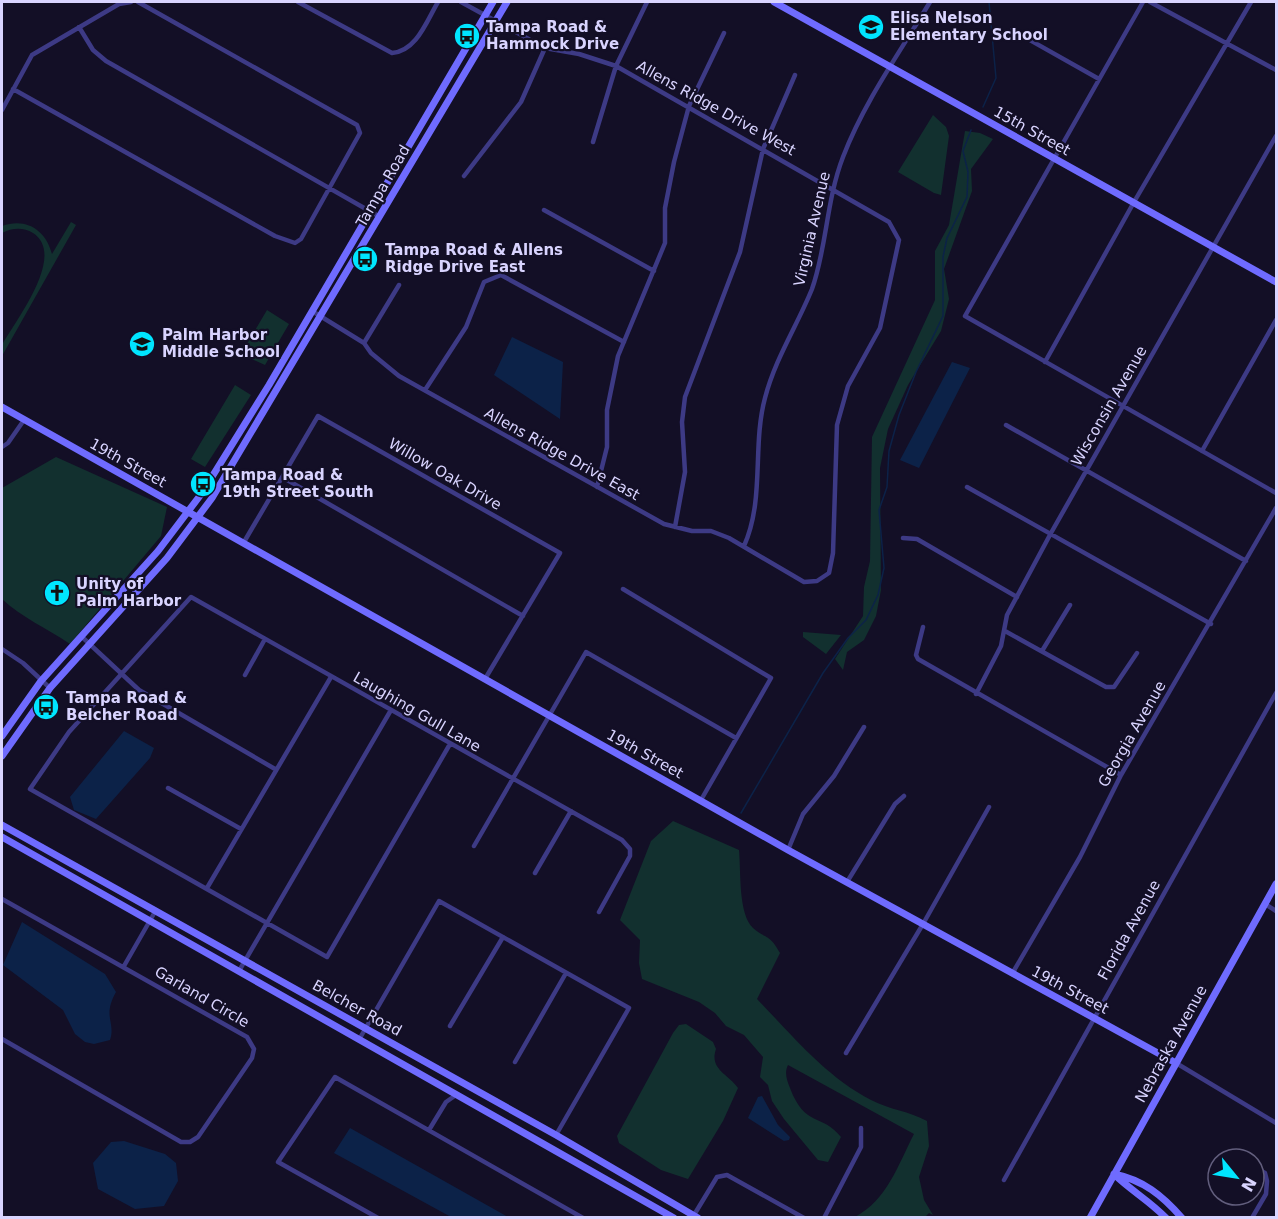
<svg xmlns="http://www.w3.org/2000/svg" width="1278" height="1219" font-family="'DejaVu Sans',sans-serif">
  <rect width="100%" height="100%" fill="#130f26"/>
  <path fill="#12302f" d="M933,115L946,127L949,136L941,195L934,193L898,172Z
    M965,131L980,133L993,139L971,169L972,191L944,269L949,299L941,331L908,385L888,429L880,468L881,590L876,616L864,640L847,652L843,670L835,659L863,616L864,587L870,561L872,437L935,300V251L949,225Z
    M71,222L76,225L2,356V345C16,320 67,255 33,233C23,227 12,228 2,233V226C26,217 46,230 52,254Z
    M267,310L289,324L265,365L241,354Z
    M235,385L251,395L205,467L191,459Z
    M56,457L167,507L161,536L70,644C47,628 22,618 2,599V488Z
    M803,632L841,635L826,654L803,637Z
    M673,821L739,850C741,871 738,914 753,928C767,940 769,933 780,953L757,999C793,1036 825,1076 871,1100C890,1110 909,1111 927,1121L929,1146L919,1177L924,1200L933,1215L929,1213L924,1218L855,1217C887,1200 898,1165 914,1134L788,1065C784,1073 787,1080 790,1088C805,1128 822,1113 841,1137L828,1162L818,1160L784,1119L772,1101L768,1085L760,1077L763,1057L744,1035L726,1026L715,1013L699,1002L642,979L639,963L640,940L620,920L651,841Z
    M686,1024L713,1042L716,1049C709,1069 728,1074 738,1088L723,1121L688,1179L661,1170L619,1143L617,1136L673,1033L679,1025Z"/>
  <path fill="#0c2248" d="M512,337L563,362L560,419L494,375Z
    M952,362L970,368L919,468L900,460Z
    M124,731L154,748L150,758L96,819L74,810L70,797Z
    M22,922L105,974L116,992C102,1017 116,1022 110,1040L94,1044L85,1042L75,1034L63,1010L3,965Z
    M762,1096L778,1125L790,1137L789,1140L784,1141L748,1118L758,1097Z
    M350,1128L508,1217H451L334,1153Z
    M124,1141L165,1154L176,1163L178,1181L164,1206L135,1209L98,1189L93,1163L111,1142Z"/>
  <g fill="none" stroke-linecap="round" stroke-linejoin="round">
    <path stroke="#0c2248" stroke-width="1.5" d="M983,107L996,78L989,2
      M741,813L823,673L848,638L866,620L878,595L884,568L879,510L887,487L889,451L899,415L916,372L943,316V257L947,238L967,197L968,172L963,151L971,130"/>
    <path stroke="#3d3a85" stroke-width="4.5" d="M298,2L392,53C417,51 427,20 438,2
      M1143,2L965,316L1276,493
      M1150,2L1276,70
      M79,27L93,50L106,61L380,217
      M1012,30L1099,79
      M13,89L275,236L295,243L301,239L360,133L357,125L138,2
      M2,110L32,55L119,4L131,2
      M593,142L616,66L647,2
      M464,176L521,102L545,48
      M544,210L654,271
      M312,311L364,343L371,353L399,376L664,524L692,531H711L729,538L804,582L817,581L829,573L833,553L837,425L848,386L880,328L899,240L889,222L616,66L579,54L545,48L461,2
      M364,343L399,285
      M1045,362L1134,202L1251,2
      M425,390L466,327L484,282L501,275L624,342
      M1006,425L1246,561
      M2,447L8,443L24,420
      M1202,451L1276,320
      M282,477L523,616
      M597,487L607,447V410L618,356L665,243V208L674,162L689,106L724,33
      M967,487L1211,624
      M675,527L685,472L682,422L685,397L740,252L763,149L795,75
      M903,538L917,539L1017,597
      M244,542L318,416L560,553L485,679
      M744,546C765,499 752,446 765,398C775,359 797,326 812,289C827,247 826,201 843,157C864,102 900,52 930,2
      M623,589L771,678L701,800
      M923,627L916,655L918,659L1121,775
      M1005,631L1106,687H1114L1137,653
      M81,636L139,690L275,769
      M2,649L23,663L50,688
      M1042,651L1070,605
      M245,675L265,639
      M976,694L1001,646L1007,615L1051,533L1276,136
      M450,744L327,957L30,789L69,732L191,597L622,840L630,849V856L599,912
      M168,788L241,829
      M474,846L586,652L736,738
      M788,850L803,814L834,776L864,727
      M535,873L571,811
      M847,882L895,804L904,796
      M207,888L331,677
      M2,899L247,1037L254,1049L252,1058L198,1137L190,1142H181L2,1039
      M1265,904L1276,911
      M124,966L156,910
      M239,971L391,710
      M1012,974L1080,857L1121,775L1276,508
      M450,1026L503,937
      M360,1038L439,901L629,1008L556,1135
      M846,1053L923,924L989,807
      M515,1062L566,973
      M1176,1063L1276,1123
      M429,1130L446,1102L456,1095
      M1004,1180L1276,693
      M694,1215L717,1177L727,1175L804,1218
      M378,1218L278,1162L335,1077L583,1218
      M824,1218L861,1147V1128
      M1252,1218L1266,1194L1267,1181L1265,1173L1254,1167"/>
    <path stroke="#6f6bff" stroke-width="7" d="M774,2L1276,282
      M2,407L788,850L1176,1063
      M2,736L41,681L158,551L202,493L269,385L493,2
      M2,756L50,688L167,558L212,498L507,2
      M2,825L556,1135L698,1218
      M2,837L674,1218
      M1114,1174C1143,1180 1162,1195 1182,1218
      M1114,1174C1130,1190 1150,1201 1166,1218
      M1090,1218L1276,884"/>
  </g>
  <defs>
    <g id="school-disc" transform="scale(1.35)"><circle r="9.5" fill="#00e5ff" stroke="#130f26"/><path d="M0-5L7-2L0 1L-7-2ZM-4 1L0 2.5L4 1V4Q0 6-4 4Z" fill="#111"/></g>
    <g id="bus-disc" transform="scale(1.35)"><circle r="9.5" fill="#00e5ff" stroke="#130f26"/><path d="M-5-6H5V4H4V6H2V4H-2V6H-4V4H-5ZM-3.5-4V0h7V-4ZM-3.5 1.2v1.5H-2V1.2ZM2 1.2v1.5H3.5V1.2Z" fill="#111"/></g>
    <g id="church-disc" transform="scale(1.35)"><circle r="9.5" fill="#00e5ff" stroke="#130f26"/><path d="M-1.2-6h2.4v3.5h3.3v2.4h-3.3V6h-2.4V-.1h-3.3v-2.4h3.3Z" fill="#111"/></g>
  </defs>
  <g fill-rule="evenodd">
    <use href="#school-disc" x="871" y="27"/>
    <use href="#bus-disc" x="467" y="36"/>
    <use href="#bus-disc" x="365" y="259"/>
    <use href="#school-disc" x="142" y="344"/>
    <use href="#bus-disc" x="203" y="484"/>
    <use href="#church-disc" x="57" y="593"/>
    <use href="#bus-disc" x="46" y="707"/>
  </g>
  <g text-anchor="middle" stroke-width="4.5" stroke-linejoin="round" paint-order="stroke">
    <g font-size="15" font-weight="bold" fill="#d9d4ff" stroke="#130f26" text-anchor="start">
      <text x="890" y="23">Elisa Nelson<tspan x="890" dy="17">Elementary School</tspan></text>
      <text x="486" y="32">Tampa Road &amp;<tspan x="486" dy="17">Hammock Drive</tspan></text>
      <text x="385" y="255">Tampa Road &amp; Allens<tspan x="385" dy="17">Ridge Drive East</tspan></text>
      <text x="162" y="340">Palm Harbor<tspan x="162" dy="17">Middle School</tspan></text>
      <text x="222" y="480">Tampa Road &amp;<tspan x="222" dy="17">19th Street South</tspan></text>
      <text x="76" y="589">Unity of<tspan x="76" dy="17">Palm Harbor</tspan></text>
      <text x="66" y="703">Tampa Road &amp;<tspan x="66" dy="17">Belcher Road</tspan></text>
    </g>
    <g font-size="15" fill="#d9d4ff" stroke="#130f26">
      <text transform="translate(716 108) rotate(29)" y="5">Allens Ridge Drive West</text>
      <text transform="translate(1032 131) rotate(29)" y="5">15th Street</text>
      <text transform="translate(383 186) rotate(-60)" y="5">Tampa Road</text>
      <text transform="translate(812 229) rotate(-77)" y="5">Virginia Avenue</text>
      <text transform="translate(1109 406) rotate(-60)" y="5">Wisconsin Avenue</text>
      <text transform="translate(562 454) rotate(29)" y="5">Allens Ridge Drive East</text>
      <text transform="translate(128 463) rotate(29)" y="5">19th Street</text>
      <text transform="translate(445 474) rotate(30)" y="5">Willow Oak Drive</text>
      <text transform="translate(417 712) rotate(30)" y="5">Laughing Gull Lane</text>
      <text transform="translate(1132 734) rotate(-60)" y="5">Georgia Avenue</text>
      <text transform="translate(645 754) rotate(29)" y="5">19th Street</text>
      <text transform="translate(1129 930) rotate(-61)" y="5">Florida Avenue</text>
      <text transform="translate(1070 990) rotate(28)" y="5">19th Street</text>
      <text transform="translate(202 997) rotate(30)" y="5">Garland Circle</text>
      <text transform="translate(357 1008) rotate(29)" y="5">Belcher Road</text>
      <text transform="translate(1171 1044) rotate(-61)" y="5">Nebraska Avenue</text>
    </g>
  </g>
  <rect width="1278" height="1219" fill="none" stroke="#d9d4ff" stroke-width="6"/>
  <g transform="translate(1236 1177) rotate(120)"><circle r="28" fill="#130f26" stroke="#625e7d" stroke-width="1.5"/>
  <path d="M0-4.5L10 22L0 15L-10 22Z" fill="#00e5ff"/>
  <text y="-9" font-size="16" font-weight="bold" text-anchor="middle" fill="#d9d4ff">N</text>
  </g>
</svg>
